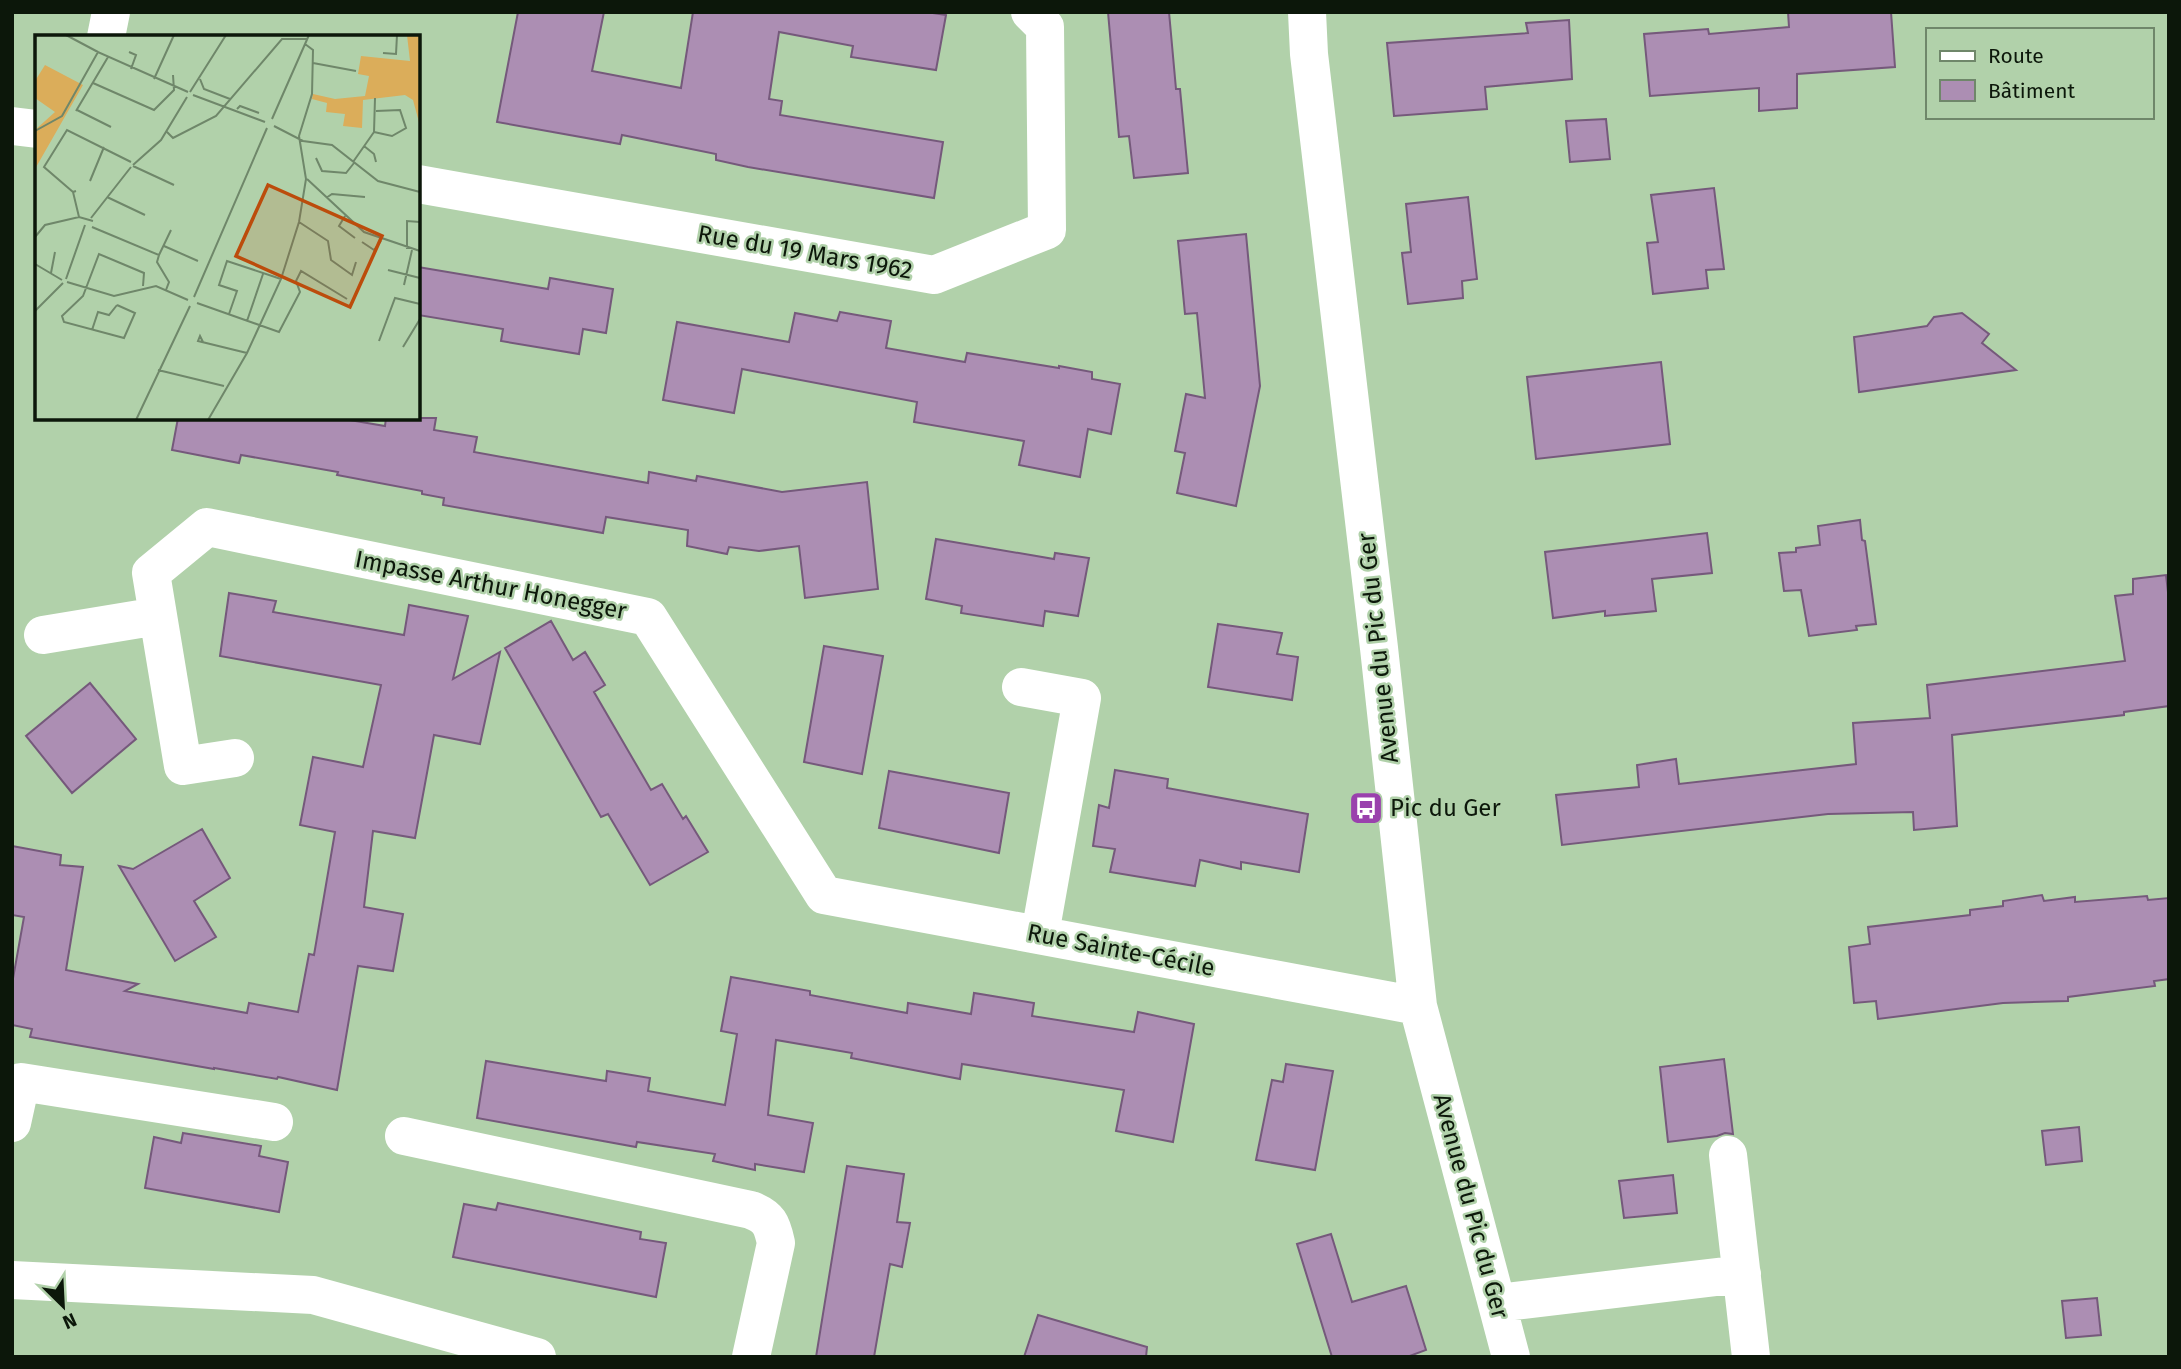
<svg xmlns="http://www.w3.org/2000/svg" width="2181" height="1369" font-family="'Fira Sans',sans-serif">
  <rect width="100%" height="100%" fill="#b1d1aa"/>
  <path fill="#ac8eb3" stroke="#75597b" stroke-width="2" d="M518,12H604L592,71L681,88L693,12H926L946,15L936,70L851,57L853,46L779,32L769,99L782,101L780,115L943,142L934,198L748,167L716,160V154L622,135L620,144L497,122Z
    M1108,12H1169L1176,89H1180L1188,173L1134,178L1129,136L1119,137Z
    M1788,12H1891L1895,67L1797,74V108L1759,111V88L1650,96L1644,34L1708,29L1709,34L1789,27Z
    M1569,20L1572,79L1485,87L1487,109L1394,116L1387,43L1528,33L1526,23Z
    M1606,119L1610,159L1570,162L1566,121Z
    M1714,188L1724,269L1706,270L1708,288L1653,294L1647,243L1658,242L1651,195Z
    M1468,197L1477,279L1462,281L1463,298L1408,304L1402,253L1411,252L1406,204Z
    M1246,234L1260,386L1236,506L1177,493L1185,453L1175,451L1186,394L1205,398L1197,313L1185,314L1178,241Z
    M418,267L548,289L550,278L613,289L606,333L583,329L579,354L501,341L503,329L418,315Z
    M840,312L891,321L886,348L965,362L967,353L1059,368V366L1092,372V379L1120,384L1111,434L1088,429L1080,477L1019,465L1024,441L914,422L917,402L742,369L734,413L663,400L677,322L789,342L795,313L837,321Z
    M1962,313L1989,334L1982,343L2016,370L1859,392L1854,337L1927,326L1934,317Z
    M1661,362L1670,444L1536,459L1527,377Z
    M178,418H338L385,426L386,418H436L434,430L477,437L474,452L648,483L649,472L696,481L697,476L782,492L867,482L878,589L805,598L799,546L759,551L729,547L727,554L687,546L688,530L606,517L603,533L443,505L444,498L422,494V491L337,475L338,472L241,455L239,463L172,450Z
    M1860,520L1862,540L1865,541L1876,624L1856,626L1857,630L1809,636L1801,590L1784,591L1779,553L1796,552V548L1820,545L1818,526Z
    M1707,533L1712,573L1652,579L1656,611L1605,616V611L1553,618L1545,552Z
    M936,539L1054,559L1055,553L1089,558L1078,616L1045,611L1043,626L961,613L962,606L926,599Z
    M2166,575L2169,601V706L2124,712V715L1952,735L1957,826L1914,830L1913,812L1828,814L1562,845L1556,795L1639,787L1637,765L1676,759L1679,784L1856,764L1853,723L1930,718L1927,685L2125,661L2115,596L2133,594V579Z
    M229,593L276,601L273,612L404,635L409,605L468,616L453,679L500,652L480,744L434,735L415,838L373,831L364,907L403,914L393,971L358,966L337,1090L278,1077L277,1079L214,1068V1069L30,1037L32,1029L12,1025V984L24,917L12,915V846L61,855L60,865L83,867L66,970L138,984L125,991L247,1013L249,1003L298,1012L309,954L314,955L335,832L300,825L313,757L363,767L381,685L220,656Z
    M551,621L573,660L585,652L605,685L594,692L651,790L662,784L683,819L686,816L708,852L650,885L608,814L601,817L505,648Z
    M1218,624L1282,633L1277,654L1298,657L1292,700L1208,687Z
    M824,646L883,656L862,774L804,762Z
    M90,683L136,739L72,793L26,736Z
    M1115,770L1168,779L1167,788L1308,814L1299,872L1241,862V869L1200,860L1195,886L1110,872L1115,849L1093,846L1099,805L1109,808Z
    M889,771L1009,793L999,853L879,828Z
    M202,829L230,878L194,901L216,937L175,961L119,866L133,869Z
    M2042,895L2044,901L2075,897V902L2147,896L2148,900L2169,898V979L2154,981L2155,986L2068,997V1001L2003,1003L1878,1019L1876,1001L1854,1003L1849,947L1870,944L1868,927L1970,915V910L2003,906V901Z
    M731,977L810,991V995L907,1013L908,1003L971,1014L974,993L1034,1003L1032,1016L1134,1032L1138,1012L1194,1024L1173,1142L1116,1131L1124,1090L962,1064L960,1079L851,1058L852,1053L776,1040L768,1115L813,1123L804,1172L755,1164V1170L713,1161L715,1154L637,1142L636,1147L477,1118L486,1061L606,1081L607,1071L650,1078L648,1091L725,1105L737,1034L721,1031Z
    M1724,1059L1733,1134L1725,1133L1717,1136L1668,1142L1660,1067Z
    M1286,1064L1333,1071L1315,1170L1256,1160L1272,1080L1283,1082Z
    M2079,1127L2082,1161L2046,1165L2042,1131Z
    M183,1133L261,1146L259,1156L288,1162L279,1212L145,1188L154,1137L181,1143Z
    M847,1166L904,1174L897,1222L910,1223L902,1267L890,1264L874,1357H816Z
    M1673,1175L1677,1213L1624,1218L1619,1181Z
    M498,1203L641,1232L640,1239L666,1243L656,1297L453,1257L464,1204L496,1210Z
    M1331,1234L1352,1302L1406,1286L1426,1350L1407,1357H1332L1297,1244Z
    M2097,1298L2101,1335L2066,1338L2062,1301Z
    M1038,1315L1147,1347L1146,1357H1024Z"/>
  <g fill="none" stroke-linecap="round" stroke-linejoin="round">
    <path stroke="#fff" stroke-width="38" d="M1307,12L1309,54L1379,648L1418,1006L1511,1357
      M106,37L111,12
      M12,126L37,129
      M418,184L934,275L1047,230L1045,27L1030,12
      M43,635L158,616
      M1021,687L1082,698L1040,934
      M235,758L183,766L151,573L207,527L648,617L824,895L1418,1006
      M12,1123L21,1082L274,1122
      M404,1136L751,1210C769,1217 772,1224 776,1243L751,1357
      M1728,1155L1751,1357
      M12,1280L313,1295L537,1357
      M1497,1303L1742,1274"/>
  </g>
  <defs>
    <g id="bus-square" transform="scale(1.75)"><rect x="-9" y="-9" width="18" height="18" rx="4" fill="#9a41ad" stroke="#b1d1aa"/><path d="M-5-6H5V4H4V6H2V4H-2V6H-4V4H-5ZM-3.5-4V0h7V-4ZM-3.5 1.2v1.5H-2V1.2ZM2 1.2v1.5H3.5V1.2Z" fill="#fff"/></g>
  </defs>
  <g fill-rule="evenodd">
    <use href="#bus-square" x="1366" y="808"/>
  </g>
  <g text-anchor="middle" stroke-width="5" stroke-linejoin="round" paint-order="stroke">
    <g font-size="24" fill="#0c170a" stroke="#b1d1aa">
      <text transform="translate(805 252) rotate(10)" y="8">Rue du 19 Mars 1962</text>
      <text transform="translate(491 585) rotate(11)" y="8">Impasse Arthur Honegger</text>
      <text transform="translate(1378 648) rotate(-96)" y="8">Avenue du Pic du Ger</text>
      <text transform="translate(1121 950) rotate(11)" y="8">Rue Sainte-Cécile</text>
      <text transform="translate(1471 1206) rotate(75)" y="8">Avenue du Pic du Ger</text>
    </g>
    <g font-size="24" fill="#0c170a" stroke="#b1d1aa" text-anchor="start">
      <text x="1390" y="816">Pic du Ger</text>
    </g>
  </g>
  <g transform="translate(35 35)">
    <rect width="385" height="385" fill="#b1d1aa"/>
    <path d="M372,0H385V91L378,65L370,60L328,65L327,93L308,91L310,79L291,77L292,68L277,64L278,59L300,64L330,61L334,41L323,39L326,21L375,26ZM10,30L48,50L0,134V95L20,77L0,63V46Z" fill="#dbad5a"/>
    <path fill="none" stroke="#6f876a" stroke-width="2" d="M31,0L63,17M94,17L101,20L96,34M348,18L361,19L362,0M278,28L321,36M119,44L139,0M165,44L169,54L195,64M58,48L119,75L139,55L138,40M155,57L191,0M158,60L230,87M202,74L205,71L224,78M42,75L76,92M41,76L73,22M237,84L274,0M239,91L268,106L297,110L343,146L385,157M0,96L27,81L63,17L153,57M132,97L138,103L181,81L247,4H272M339,97L357,101L371,93L365,75L341,76M329,111L339,119L341,127M281,123L287,136L311,138L319,128M318,127L339,97L340,63M98,130L126,105L152,62M98,131L139,150M272,144L329,197L385,216M55,146L69,112M41,156L38,157L44,182M38,157L9,132L32,95L96,127M72,162L110,180M291,163L297,159L330,162M310,181L304,191L320,203M56,183L96,132M264,187L293,206L296,225L317,240L321,227M57,192L124,220L122,227L134,247L131,255M0,202L10,190L44,182L58,186M327,207L339,215L346,206M129,211L163,226M372,214V186L385,187M124,220L136,195M0,229L27,245M353,235L385,243M16,238L20,217M31,244L50,190M32,247L79,261L121,251L153,265M369,250L377,215M159,262L232,93M162,268L244,297L265,257L261,246L266,236L312,264M82,270L100,278L89,303L29,287L27,281L48,261L64,219L109,238L108,251M0,276L28,248M194,279L202,256L184,250L192,226L246,244M212,286L228,239M57,295L63,277L74,280L82,270M344,306L360,263L385,269M168,307L165,301L163,306L212,318M368,312L385,284M123,335L189,351M101,385L155,271M173,385L212,318L246,244L264,187L271,144L264,101L277,59L278,15L270,9"/>
    <path fill="#bc4c0c" fill-opacity="0.15" stroke="#bc4c0c" stroke-width="3.5" d="M233,150L347,201L315,272L201,221Z"/>
    <rect width="385" height="385" fill="none" stroke="#0c170a" stroke-width="3.5"/>
  </g>
  <rect width="2181" height="1369" fill="none" stroke="#0c170a" stroke-width="28"/>
  <rect x="1926" y="28" width="228" height="91" fill="#b1d1aa" stroke="#6f876a" stroke-width="2"/>
  <rect x="1940" y="51" width="35" height="10" fill="#ffffff" stroke="#6f876a" stroke-width="2"/>
  <text x="1988" y="63" font-size="21" fill="#0c170a">Route</text>
  <rect x="1940" y="80" width="35" height="21" fill="#ac8eb3" stroke="#6f876a" stroke-width="2"/>
  <text x="1988" y="98" font-size="21" fill="#0c170a">Bâtiment</text>
  <g transform="translate(63 1306) rotate(156)" stroke="#b1d1aa" stroke-width="5" paint-order="stroke">
  <path d="M0-5L12 26L0 18L-12 26Z" fill="#0c170a"/>
  <text y="-10" font-size="19" font-weight="bold" text-anchor="middle" fill="#0c170a">N</text>
  </g>
</svg>
